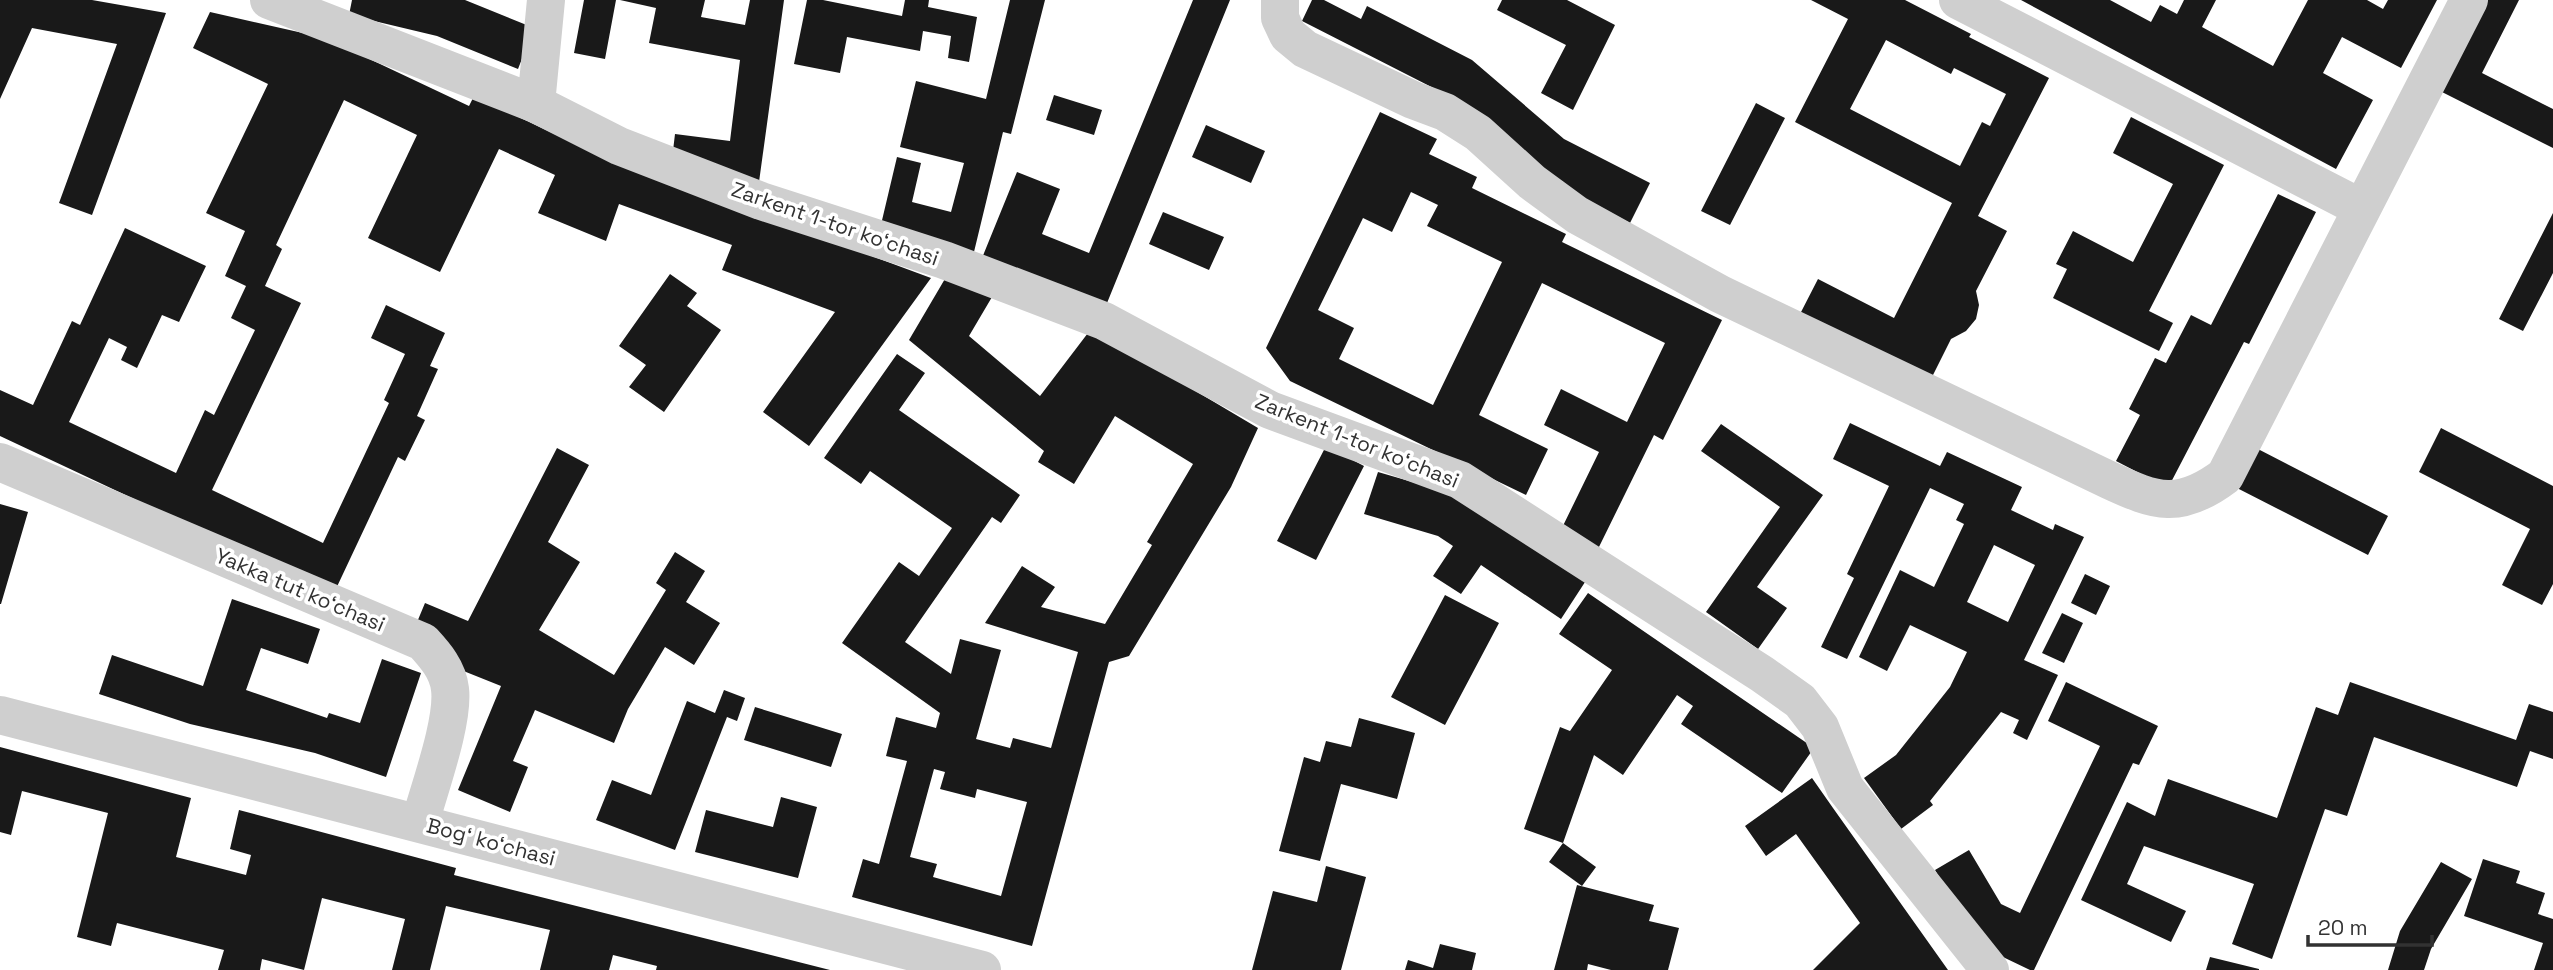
<svg xmlns="http://www.w3.org/2000/svg" width="2553" height="970" font-family="'Space Grotesk',sans-serif">
  <rect width="100%" height="100%" fill="#fff"/>
  <path fill="#191919" fill-rule="evenodd" d="M0,0H92L166,13L92,215L59,203L117,44L32,28L0,99Z
    M352,0H465L534,28L518,69L437,36L349,15Z
    M584,0H616L605,59L574,53Z
    M620,0H705L701,17L745,25L750,0H784L759,182L672,159L675,134L730,141L740,60L649,43L656,8Z
    M807,0H823L902,16L905,0H929L928,7L977,17L969,62L948,58L951,36L923,31L920,51L847,37L840,73L794,64Z
    M1010,0H1045L1011,134L1003,132L973,256L879,233L897,157L921,163L912,202L951,212L964,163L900,147L916,81L986,99Z
    M1193,0H1230L1105,308L982,258L1017,172L1060,189L1042,234L1089,253Z
    M1312,0H1324L1361,19L1367,6L1472,60L1564,139L1650,183L1630,223L1544,178L1453,98L1302,21Z
    M1502,0H1567L1615,25L1573,110L1541,93L1566,45L1497,10Z
    M1811,0H1905L1971,34L1969,37L2049,78L1978,216L2007,231L1976,291L1979,305L1976,319L1966,331L1951,339L1930,381L1800,314L1818,279L1894,318L1952,203L1795,122L1848,19ZM1886,40L1951,74L1954,68L2006,94L1990,126L1982,122L1960,166L1850,109Z
    M2021,0H2110L2151,22L2160,5L2177,14L2184,0H2216L2202,27L2273,66L2308,0H2367L2383,9L2388,0H2437L2401,68L2342,37L2323,73L2373,100L2336,169Z
    M2484,0H2519L2482,73L2553,109V148L2438,90Z
    M210,12L325,38L469,106L474,96L599,155L931,278L809,446L763,412L835,312L722,270L732,245L619,204L606,241L538,213L555,175L499,149L440,272L368,238L417,135L344,100L276,245L282,249L265,286L301,303L212,490L323,543L389,403L384,400L405,354L371,338L386,305L445,333L430,366L438,369L417,416L425,420L405,461L398,457L334,593L0,436V390L33,405L72,321L80,325L125,228L206,266L179,322L162,315L137,368L121,360L127,347L109,338L69,422L176,473L205,410L214,415L255,330L231,318L246,286L225,276L245,231L206,213L268,84L193,48Z
    M1054,95L1102,110L1094,135L1046,120Z
    M1756,103L1785,118L1730,225L1701,211Z
    M1380,112L1437,139L1429,154L1477,177L1472,188L1566,234L1562,242L1722,320L1663,440L1654,435L1597,551L1559,534L1599,452L1544,425L1561,389L1627,422L1665,343L1542,283L1479,415L1548,449L1526,495L1290,381L1266,348ZM1411,192L1438,205L1427,226L1502,262L1433,405L1339,359L1354,328L1318,310L1363,218L1392,232Z
    M2131,117L2224,165L2149,311L2173,323L2159,351L2053,298L2067,269L2056,264L2073,231L2133,262L2173,184L2113,153Z
    M1206,125L1265,151L1251,183L1192,157Z
    M2278,194L2316,212L2249,344L2244,342L2168,488L2116,461L2140,415L2129,409L2155,358L2166,363L2191,315L2211,325Z
    M1163,212L1224,237L1209,270L1149,244Z
    M2553,213V273L2523,331L2499,319Z
    M949,272L992,297L969,336L1040,396L1091,329L1258,428L1231,487L1129,656L1109,662L1032,946L852,897L863,859L879,864L907,761L886,756L896,717L936,728L940,713L842,643L899,562L919,576L952,528L870,471L861,484L824,458L897,354L925,373L899,410L1020,495L1001,523L992,517L905,642L951,674L960,639L1001,650L976,739L1010,748L1013,738L1051,748L1078,652L985,623L1022,566L1055,587L1041,607L1105,624L1152,545L1147,542L1193,464L1115,416L1074,484L1038,462L1044,451L909,340ZM934,769L945,772L940,789L975,798L977,789L1027,802L1001,896L933,877L937,864L910,857Z
    M670,274L697,293L687,306L721,330L664,412L629,387L646,365L619,346Z
    M1850,423L1940,466L1947,452L2022,487L2011,510L2053,530L2055,524L2084,537L2024,660L2058,675L2027,740L2013,733L2019,720L2001,712L1930,801L1933,805L1901,829L1864,778L1896,755L1950,687L1967,652L1910,625L1887,671L1859,657L1900,570L1934,587L1964,524L1956,520L1964,504L1930,488L1847,659L1821,647L1854,578L1847,574L1889,486L1833,459ZM1994,545L2035,565L2008,622L1967,602Z
    M1721,424L1823,495L1757,587L1787,608L1758,649L1706,612L1780,507L1701,451Z
    M2441,428L2553,486V584L2542,605L2502,585L2530,529L2419,472Z
    M1326,446L1364,466L1316,560L1277,541Z
    M557,448L589,465L548,542L580,562L539,630L614,675L666,590L656,583L675,552L705,571L686,602L720,623L694,665L665,647L628,709L614,743L535,710L513,761L528,767L510,812L458,790L501,686L461,670L415,627L425,603L468,621Z
    M2256,448L2388,516L2368,555L2235,487Z
    M1378,472L1464,497L1587,579L1561,619L1481,565L1461,594L1433,576L1453,546L1438,536L1364,514Z
    M0,504L28,512L1,604H0Z
    M2085,574L2110,586L2096,615L2071,603Z
    M1588,593L1814,748L1782,793L1681,724L1693,706L1677,695L1623,775L1594,755L1563,843L1596,867L1582,886L1549,862L1563,843L1524,829L1560,727L1570,731L1612,670L1559,634Z
    M1445,595L1499,623L1445,725L1391,697Z
    M232,599L320,629L308,664L261,648L246,690L327,718L329,713L360,723L382,659L421,673L386,777L315,753L190,724L99,694L112,655L203,686Z
    M2062,613L2083,623L2064,663L2042,653Z
    M2066,682L2158,726L2139,765L2133,763L2034,970H2030L1980,946L1935,870L1969,850L2001,904L2020,913L2100,746L2048,721Z
    M2350,682L2516,740L2529,704L2553,712V759L2530,751L2517,787L2374,737L2347,816L2325,809L2272,959L2232,944L2254,884L2144,846L2127,884L2186,911L2171,942L2081,900L2127,802L2155,816L2168,779L2277,818L2316,707L2338,715Z
    M724,690L745,698L737,721L727,717L675,850L596,820L612,780L651,795L687,701L715,713Z
    M755,707L842,734L831,767L744,740Z
    M1359,718L1415,733L1397,799L1341,784L1320,861L1279,851L1304,757L1320,762L1326,741L1351,747Z
    M0,747L191,798L176,857L246,875L251,855L230,849L239,810L456,868L454,875L830,970H656L657,966L613,955L609,970H540L550,930L446,906L430,970H392L405,919L322,898L304,970L262,959L260,970H218L224,950L117,923L111,946L77,937L108,813L22,791L11,835L0,832Z
    M1812,778L1833,808L1948,970H1813L1860,923L1796,834L1766,856L1745,826Z
    M781,797L817,807L798,878L695,852L706,810L773,827Z
    M2483,859L2520,871L2516,883L2545,893L2538,914L2553,919V970H2534L2543,943L2464,916Z
    M2441,862L2472,879L2431,949L2424,970H2388L2400,931Z
    M1326,866L1366,877L1341,970H1252L1273,891L1317,902Z
    M1577,885L1654,905L1649,921L1679,928L1668,970H1611L1588,964L1587,970H1554Z
    M1440,944L1476,953L1472,970H1405L1408,960L1433,968Z
    M2210,957L2259,969V970H2206Z"/>
  <g fill="none" stroke-linecap="round" stroke-linejoin="round">
    <path stroke="#cfcfcf" stroke-width="38" d="M269,0L536,104L619,146L761,201L944,260L1104,321L1270,410L1460,480L1762,674L1800,701L1820,727L1845,788L1990,970
      M1280,0V18L1288,35L1305,49L1413,100L1445,112L1478,133L1532,182L1577,215L1720,294L2109,480C2156,502 2180,510 2225,476L2469,0
      M1958,0L2361,208
      M536,104L546,0
      M0,462L423,642C435,655 448,670 450,689C454,722 429,789 420,823
      M0,715L982,970"/>
  </g>
  <g text-anchor="middle" stroke-width="7" stroke-linejoin="round" paint-order="stroke">
    <g font-size="21" fill="#323232" stroke="#fff">
      <text transform="translate(835 224) rotate(19)" y="7">Zarkent 1-tor koʻchasi</text>
      <text transform="translate(1357 441) rotate(22)" y="7">Zarkent 1-tor koʻchasi</text>
      <text transform="translate(300 590) rotate(23)" y="7">Yakka tut koʻchasi</text>
      <text transform="translate(491 842) rotate(15)" y="7">Bogʻ koʻchasi</text>
    </g>
  </g>
  <path d="M2308 935v10h124v-10" fill="none" stroke="#323232" stroke-width="3.5"/>
  <text x="2318" y="935" font-size="21" fill="#323232" stroke="#ffffff" stroke-width="5" paint-order="stroke">20 m</text>
</svg>
